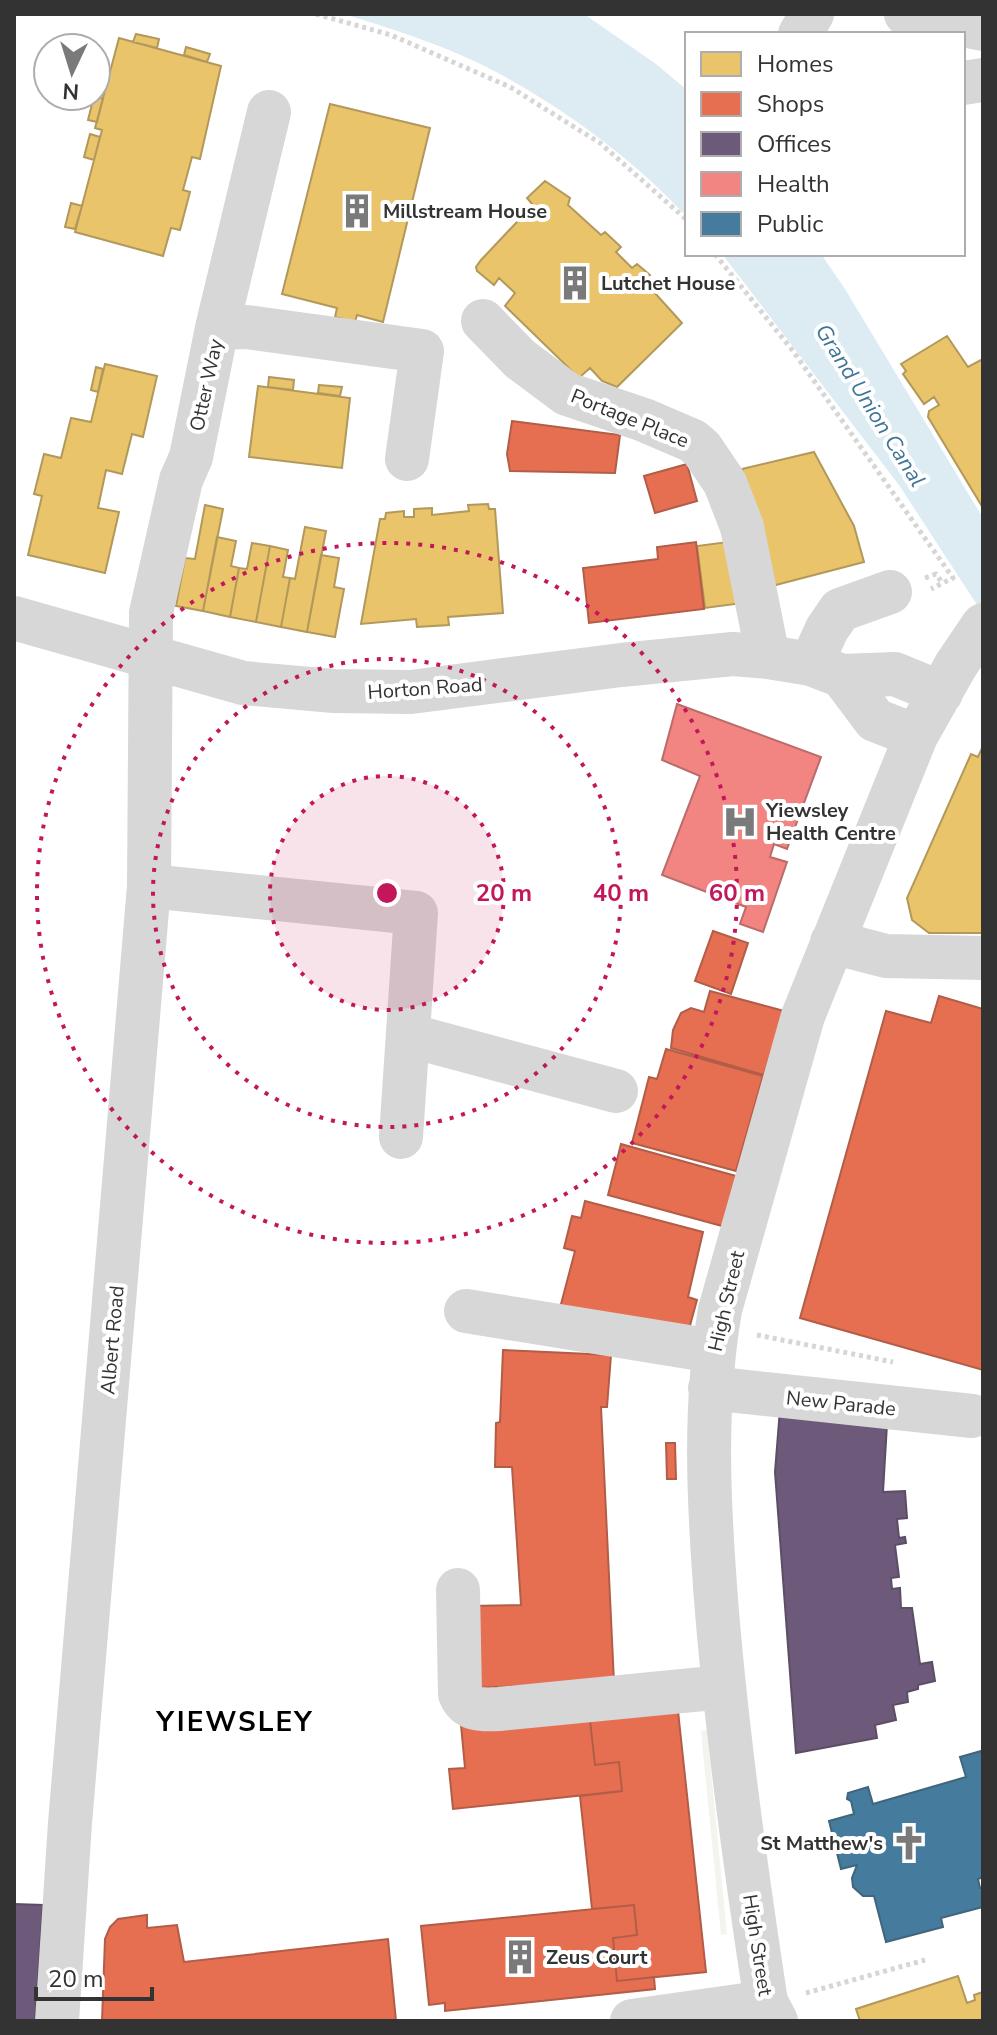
<svg xmlns="http://www.w3.org/2000/svg" width="997" height="2035" font-family="'Nunito Sans',sans-serif">
  <rect width="100%" height="100%" fill="#fff"/>
  <path fill="#f1f5ed" d="M707,1730L727,1934L721,1935L701,1731Z"/>
  <path fill="#ddebf3" d="M344,14H584L656,64L687,90V217C638,164 577,118 514,82C464,52 400,31 344,14Z
    M722,254H821L845,289L983,518V614L899,485Z"/>
  <path fill="#e9c46a" stroke="#b2985a" stroke-width="2" d="M136,34L159,39L157,48L133,42Z
    M119,38L221,66L200,159L192,157L183,190L190,192L180,230L171,228L163,256L75,232L102,130L95,128Z
    M186,47L210,54L207,62L184,55Z
    M94,96L103,99L97,122L88,120Z
    M330,104L430,128L383,322L357,315L355,322L335,317L337,308L282,294Z
    M90,134L100,137L94,160L84,157Z
    M545,181L570,198L568,205L601,235L605,232L621,247L616,252L632,268L637,264L650,275L644,281L682,323L617,387L602,381L590,368L579,378L505,306L515,293L499,278L494,285L477,271L476,267L481,260L533,205L527,198Z
    M71,203L82,206L75,229L65,227Z
    M947,336L968,367L983,359V508L928,417L929,411L939,405L934,397L924,404L903,374L906,371L901,364Z
    M105,364L157,376L143,437L132,434L122,474L106,470L98,508L119,512L105,573L28,555L42,496L34,494L44,454L61,458L71,418L91,422Z
    M96,367L103,369L98,392L91,390Z
    M269,377L294,380L293,390L268,387Z
    M319,385L342,387L340,396L318,393Z
    M258,386L350,398L342,468L249,457Z
    M814,452L854,526L864,562L772,586L742,469Z
    M488,504L489,509H495L503,613L448,617L449,625L417,627L416,619L361,624L380,519H385L386,513L404,511V517H414V509L432,508V515L469,511L468,505Z
    M205,505L223,509L203,611L176,606L185,558L195,559Z
    M305,527L326,531L307,632L281,627L290,578L295,579Z
    M217,537L236,541L231,566L239,568L230,617L203,611Z
    M735,541L743,603L705,608L697,546Z
    M252,543L270,546L256,622L230,617L239,568L247,569Z
    M270,546L288,550L283,577L290,578L281,627L256,622Z
    M321,555L339,558L334,587L344,589L335,637L307,632Z
    M983,746V933H929L912,920L907,898L971,754L978,757Z
    M958,1976L967,2003L975,2000L974,1995L983,1992V2021H860L856,2009Z"/>
  <path fill="#e76f51" stroke="#b15d48" stroke-width="2" d="M512,421L620,435L615,473L510,471L507,454Z
    M687,464L697,501L655,513L644,476Z
    M696,542L704,609L589,623L583,568L658,559L657,547Z
    M713,931L748,943L731,994L695,981Z
    M710,991L784,1011L764,1075L671,1048L673,1030L681,1013L691,1008L704,1012Z
    M939,996L983,1009V1370L800,1318L886,1011L931,1023Z
    M666,1049L763,1076L736,1171L632,1143L649,1077L657,1079Z
    M621,1144L736,1176L722,1226L608,1195Z
    M585,1201L703,1232L688,1297L697,1300L686,1340L560,1308L575,1251L564,1248L572,1216L581,1218Z
    M503,1350L611,1355L607,1407H601L614,1682L472,1688L469,1606L521,1605L512,1467H495L496,1423L500,1422Z
    M666,1443H675L676,1479H667Z
    M678,1711L706,1972L617,1981L613,1938L637,1935L634,1905L592,1909L580,1796L622,1791L619,1762L595,1765L590,1720Z
    M590,1720L595,1765L619,1762L622,1791L453,1809L449,1769L465,1768L461,1725Z
    M634,1905L637,1935L613,1938L617,1981L654,1977L655,1989L445,2011V2003L429,2005L421,1926Z
    M147,1915V1928L177,1925L184,1962L388,1939L396,2021H102L105,1939L110,1927L118,1919Z"/>
  <path fill="#6d597a" stroke="#5c4e65" stroke-width="2" d="M780,1409L887,1424L883,1492L905,1491L907,1518L897,1519L899,1538L905,1537L906,1543L895,1545L899,1577L891,1578L892,1589L900,1588L901,1608H912L920,1664L932,1662L935,1681L918,1685V1689L907,1692L908,1702L893,1705L896,1720L875,1725L877,1738L796,1753L775,1472Z
    M14,1904L43,1905L35,2021H14Z"/>
  <path fill="#f28482" stroke="#b96c6a" stroke-width="2" d="M677,704L821,757L787,849L774,844L770,857L787,862L763,932L740,924L746,907L662,875L700,776L662,760Z"/>
  <path fill="#457b9d" stroke="#40657d" stroke-width="2" d="M981,1751L983,1759V1877L978,1879L980,1888H983V1907L941,1918L943,1927L886,1942L874,1896H863L853,1887L852,1878L857,1865L841,1869L829,1821L854,1814L851,1801L847,1799L848,1793L868,1787L873,1804L966,1777L960,1757Z"/>
  <g fill="none" stroke-linecap="round" stroke-linejoin="round">
    <path stroke="#d6d6d6" stroke-width="5" stroke-dasharray="4 4" stroke-linecap="butt" d="M316,14L391,35L510,87L600,143L687,220
      M715,254L793,351L953,578L931,589
      M925,578L936,574L943,584
      M757,1335L893,1362
      M806,1993L925,1960"/>
    <path stroke="#d7d7d7" stroke-width="44" d="M906,14L983,29
      M800,34L812,14
      M963,83L983,80
      M483,321L520,359L567,394L644,420L693,441L702,449L725,483L742,527L768,657
      M217,328L247,327L422,351L407,459
      M14,618L243,683L334,691L411,692L621,665L733,654L768,657L811,664L842,676L895,674L941,693
      M811,664L827,629L840,610L890,592
      M842,676L875,720L916,736
      M149,886L416,913L401,1137
      M832,942L886,956L983,958
      M408,1035L616,1091
      M466,1311L713,1351
      M710,1388L972,1416
      M458,1590L460,1694C467,1711 483,1710 499,1709L723,1687
      M57,2021L70,1823L149,886L151,613L181,480L191,457L217,328L269,112
      M632,2021L766,2002
      M776,2021L766,2002C746,1872 728,1743 717,1612C709,1512 703,1409 720,1310L803,1016L916,736L956,665"/>
    <path stroke="#d7d7d7" stroke-width="44" d="M956,665L983,625"/>
  </g>
  <circle cx="387" cy="893" r="117" fill="#c2185b" fill-opacity=".12"/>
  <g fill="none" stroke="#c2185b" stroke-width="4" stroke-dasharray="4 8">
    <circle cx="387" cy="893" r="117"/>
    <circle cx="387" cy="893" r="234"/>
    <circle cx="387" cy="893" r="350"/>
  </g>
  <defs>
    <g id="building-bare" transform="scale(2.76)"><path d="M-4-6H4V6H1V3H-1V6H-4ZM-2.5-4.3h1.7v1.8h-1.7ZM.8-4.3h1.7v1.8H.8ZM-2.5-1h1.7V.8h-1.7ZM.8-1h1.7V.8H.8Z" fill="#7a7a7a" stroke="#fff" stroke-width="2.5" paint-order="stroke"/></g>
    <g id="hospital-bare" transform="scale(2.76)"><path d="M-5-5h3v3.5h4V-5h3V5h-3V1.5h-4V5h-3Z" fill="#7a7a7a" stroke="#fff" stroke-width="2.5" paint-order="stroke"/></g>
    <g id="church-bare" transform="scale(2.76)"><path d="M-1.2-6h2.4v3.5h3.3v2.4h-3.3V6h-2.4V-.1h-3.3v-2.4h3.3Z" fill="#7a7a7a" stroke="#fff" stroke-width="2.5" paint-order="stroke"/></g>
  </defs>
  <g fill-rule="evenodd">
    <use href="#building-bare" x="357" y="211"/>
    <use href="#building-bare" x="575" y="283"/>
    <use href="#hospital-bare" x="740" y="822"/>
    <use href="#church-bare" x="909" y="1843"/>
    <use href="#building-bare" x="520" y="1957"/>
  </g>
  <g text-anchor="middle" stroke-width="8" stroke-linejoin="round" paint-order="stroke">
    <g font-size="20" font-weight="bold" fill="#333" stroke="#fff" text-anchor="start">
      <text x="383" y="218">Millstream House</text>
      <text x="601" y="290">Lutchet House</text>
      <text x="766" y="817">Yiewsley<tspan x="766" dy="23">Health Centre</tspan></text>
      <text x="883" y="1850" text-anchor="end">St Matthew's</text>
      <text x="546" y="1964">Zeus Court</text>
    </g>
    <g font-size="20" fill="#333" stroke="#fff">
      <text transform="translate(206 385) rotate(-78)" y="7">Otter Way</text>
      <text transform="translate(630 418) rotate(22)" y="7">Portage Place</text>
      <text transform="translate(425 688) rotate(-4)" y="7">Horton Road</text>
      <text transform="translate(726 1301) rotate(-77)" y="7">High Street</text>
      <text transform="translate(112 1340) rotate(-85)" y="7">Albert Road</text>
      <text transform="translate(841 1403) rotate(6)" y="7">New Parade</text>
      <text transform="translate(758 1945) rotate(81)" y="7">High Street</text>
    </g>
    <g font-size="22" font-style="italic" fill="#3f7597" stroke="#fff">
      <text transform="translate(871 405) rotate(58)" y="8">Grand Union Canal</text>
    </g>
    <g font-size="28" font-weight="bold" letter-spacing="2" fill="#000" stroke="#fff">
      <text x="235" y="1731">YIEWSLEY</text>
    </g>
  </g>
  <circle cx="387" cy="893" r="12" fill="#c2185b" stroke="#fff" stroke-width="4"/>
  <g font-size="24" text-anchor="middle" font-weight="bold" fill="#c2185b" stroke="#fff" stroke-width="8" stroke-linejoin="round" paint-order="stroke">
    <text x="504" y="901">20 m</text>
    <text x="621" y="901">40 m</text>
    <text x="737" y="901">60 m</text>
  </g>
  <rect width="997" height="2035" fill="none" stroke="#333333" stroke-width="32"/>
  <rect x="685" y="32" width="280" height="224" fill="#ffffff" stroke="#adadad" stroke-width="2"/>
  <rect x="701" y="52" width="40" height="24" fill="#e9c46a" stroke="#adadad" stroke-width="2"/>
  <text x="757" y="72" font-size="24" fill="#333333">Homes</text>
  <rect x="701" y="92" width="40" height="24" fill="#e76f51" stroke="#adadad" stroke-width="2"/>
  <text x="757" y="112" font-size="24" fill="#333333">Shops</text>
  <rect x="701" y="132" width="40" height="24" fill="#6d597a" stroke="#adadad" stroke-width="2"/>
  <text x="757" y="152" font-size="24" fill="#333333">Offices</text>
  <rect x="701" y="172" width="40" height="24" fill="#f28482" stroke="#adadad" stroke-width="2"/>
  <text x="757" y="192" font-size="24" fill="#333333">Health</text>
  <rect x="701" y="212" width="40" height="24" fill="#457b9d" stroke="#adadad" stroke-width="2"/>
  <text x="757" y="232" font-size="24" fill="#333333">Public</text>
  <g transform="translate(72 72) rotate(184)"><circle r="38" fill="#ffffff" stroke="#adadad" stroke-width="2"/>
  <path d="M0-6L14 30L0 20L-14 30Z" fill="#7a7a7a"/>
  <text y="-12" font-size="22" font-weight="bold" text-anchor="middle" fill="#333333">N</text>
  </g>
  <path d="M36 1987v12h116v-12" fill="none" stroke="#333333" stroke-width="4"/>
  <text x="48" y="1987" font-size="24" fill="#333333" stroke="#ffffff" stroke-width="6" paint-order="stroke">20 m</text>
</svg>
